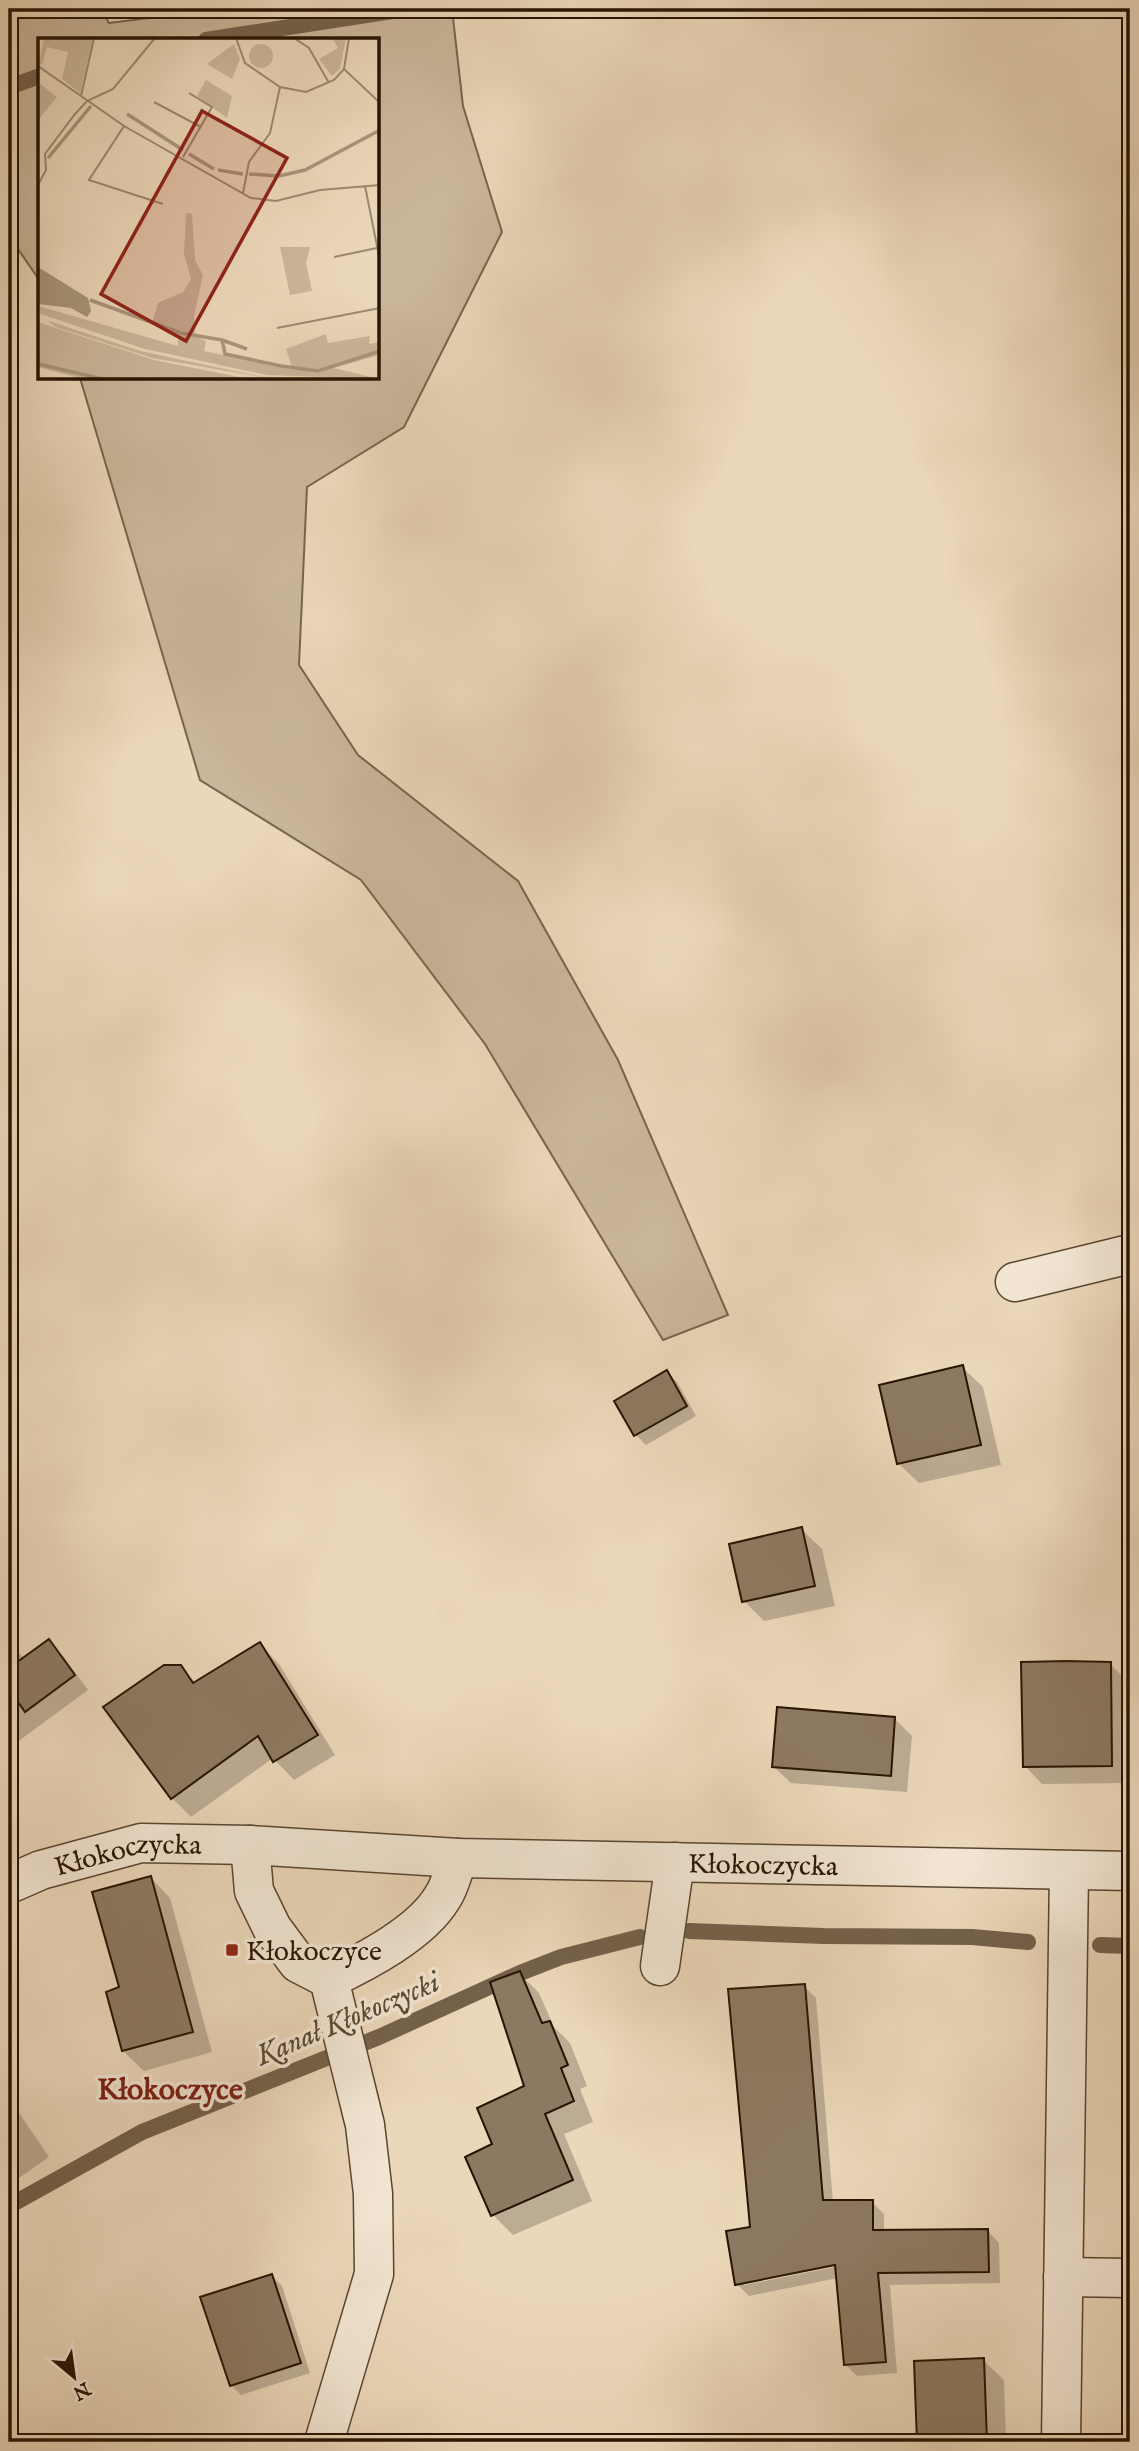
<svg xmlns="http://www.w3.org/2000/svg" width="1139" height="2451" font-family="'IM FELL English',serif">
  <rect width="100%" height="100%" fill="#ebd7b9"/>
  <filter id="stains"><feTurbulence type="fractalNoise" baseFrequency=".00286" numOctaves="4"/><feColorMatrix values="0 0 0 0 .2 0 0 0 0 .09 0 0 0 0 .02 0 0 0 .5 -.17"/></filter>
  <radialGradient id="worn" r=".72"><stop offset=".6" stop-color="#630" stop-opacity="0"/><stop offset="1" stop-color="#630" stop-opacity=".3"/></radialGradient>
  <path fill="#cab69a" stroke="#78654e" stroke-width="2" d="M9,9H101L109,23L222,9H452L463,106L502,232L404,427L307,487L299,665L358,755L518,881L618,1060L728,1315L663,1340L485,1044L361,880L200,780L80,378H378V40H40V281L9,236Z"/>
  <path fill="#0003" fill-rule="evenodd" d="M962,1367L983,1387L1001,1465L919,1483L898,1463Z
    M667,1372L677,1382L696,1416L646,1445L636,1435L616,1401Z
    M801,1529L822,1549L835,1606L764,1621L744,1601Z
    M9,1562L16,1572L9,1577Z
    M49,1642L63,1656L88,1690L9,1748V1653L15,1649L25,1659Z
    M260,1645L279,1664L335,1755L294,1780L273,1758L191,1817L172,1798L180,1667L196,1683Z
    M1110,1664L1128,1682L1129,1783L1042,1784L1025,1766Z
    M895,1719L912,1736L907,1792L791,1783L773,1766Z
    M150,1877L170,1898L212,2052L144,2071L123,2051L121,1988Z
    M519,1973L539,1993L554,2027L570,2043L587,2086L580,2089L593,2122L564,2134L592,2201L513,2235L493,2215L494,2145L526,2087Z
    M804,1986L816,1998L833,2202H872L884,2214V2231L987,2230L999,2243L1000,2283L890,2285L897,2373L857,2376L845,2364L838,2278L749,2296L737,2284L752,2228ZM844,2262V2265L744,2285V2282Z
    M9,2098L49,2157L9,2185Z
    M272,2276L282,2286L310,2373L241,2395L231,2385Z
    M983,2360L1004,2380L1006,2442H918L916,2363Z"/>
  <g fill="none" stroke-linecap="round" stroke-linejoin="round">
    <path stroke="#74614b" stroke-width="16" d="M206,40L405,9
      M9,87L40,76
      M689,1931L824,1936L972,1937L1028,1942
      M1100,1945L1130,1946
      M9,2206L142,2132L379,2037L520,1973L561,1957L640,1937"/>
  </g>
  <path fill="#8d7961" stroke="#271402" stroke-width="2" d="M963,1365L981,1445L897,1464L879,1385Z
    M667,1370L687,1406L634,1436L614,1401Z
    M802,1527L815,1586L742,1602L729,1544Z
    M49,1639L75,1675L25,1712L9,1689V1668Z
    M260,1642L318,1735L273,1762L258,1736L171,1799L103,1707L164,1665H181L193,1683Z
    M1067,1661L1111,1662L1112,1766L1023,1767L1021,1662Z
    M777,1707L895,1717L891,1776L772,1767Z
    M151,1876L193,2032L122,2051L106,1992L119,1987L92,1892Z
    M520,1971L542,2023L550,2021L568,2065L561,2068L574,2101L545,2114L573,2180L491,2216L465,2157L492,2144L477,2108L524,2086L490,1982Z
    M805,1984L823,2200H873V2230L988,2229L989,2272L878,2273L886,2362L844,2365L835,2265L735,2285L726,2231L750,2227L728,1989Z
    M272,2274L301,2363L230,2386L200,2297Z
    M984,2358L987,2442H917L914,2361Z"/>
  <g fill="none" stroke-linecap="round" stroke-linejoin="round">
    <g stroke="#584530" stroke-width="41">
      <g id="minor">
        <path d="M1015,1282L1130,1254"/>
        <path d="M250,1845L254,1891L272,1928L298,1963L329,1979L365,2125L373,2194L374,2274L324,2442"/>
        <path id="s1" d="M9,1884L41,1870L141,1843L250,1845L458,1858L1130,1871"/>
        <path d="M660,1966L675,1862"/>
        <path d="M329,1979C365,1962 421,1933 442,1898C450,1887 453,1871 458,1858"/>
        <path d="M1063,2277L1130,2278"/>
        <path d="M1061,2442L1069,1871"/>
      </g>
    </g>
    <use href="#minor" stroke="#f2e5d2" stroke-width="38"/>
  </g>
  <rect fill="#8f2418" stroke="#f2e5d2" stroke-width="2.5" x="225" y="1943" width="14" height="14" rx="3.5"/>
  <g text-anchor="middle" stroke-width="7" stroke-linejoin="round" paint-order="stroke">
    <g font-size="28" fill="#271402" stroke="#f2e5d2">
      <text dy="10" stroke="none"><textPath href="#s1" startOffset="124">Kłokoczycka</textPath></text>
      <text dy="10" stroke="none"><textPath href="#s1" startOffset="761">Kłokoczycka</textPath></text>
    </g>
    <g font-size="28" fill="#271402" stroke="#f2e5d2" text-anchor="start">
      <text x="246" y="1960">Kłokoczyce</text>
    </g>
    <g font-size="30" font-style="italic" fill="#5b4832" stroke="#f2e5d2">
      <text transform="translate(347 2018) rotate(-23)" y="10">Kanał Kłokoczycki</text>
    </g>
    <g font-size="30" font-weight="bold" fill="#7a1f14" stroke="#f2e5d2">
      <text x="170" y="2099">Kłokoczyce</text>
    </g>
  </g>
  <g transform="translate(38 38)">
    <rect width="341" height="341" fill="#ebd7b9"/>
    <path d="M6,0H55L42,55L24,41L30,14L9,9L4,27L1,25ZM294,0H308L302,31L294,38L281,21L300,10ZM211 18a12 12 0 1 1 24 0a12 12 0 1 1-24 0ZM196,6L202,21L194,41L169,26ZM168,42L194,58L189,80L159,58ZM0,44L19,59L0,82ZM148,175L154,176L157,222L165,237L156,278L158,299L168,303L166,313L255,332L248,311L288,296L290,305L332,298L331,306L341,304V317L296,330L341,341L229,337L107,311L0,275V268L140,308V297L114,286L120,265L145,254L153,241L146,216ZM242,209H272L268,225L274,253L252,257ZM8,282L102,313L235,341L114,320L18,289ZM0,284L116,322L211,341H47L29,337L0,329Z" fill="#cab69a"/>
    <path d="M0,229L50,260L53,273L49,279L33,270L0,266Z" fill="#a8957b"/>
    <path fill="none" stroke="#a8957b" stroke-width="3.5" d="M89,76L145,112M151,116L176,131M10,120L53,68M180,132L205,136M211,136L241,138L267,132L342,92M52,262L143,295L184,302L187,316L243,328L280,333L342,313M184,302L209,311M0,326L65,341"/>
    <path fill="none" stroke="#9d8970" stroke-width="2" d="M198,0L207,25L242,49M256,0L271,10L291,45M0,28L86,88L213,160L238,163L282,152L342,147M306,31L340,63M242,49L268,54L296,42L306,31L311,0M43,58L56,0M116,64L163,89M86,88L51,142L125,166M145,119L174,69L151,55M0,147L8,132L7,116L37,76L49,63L75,51L117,0M327,148L342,223M205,155L211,124L232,95L242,49M296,219L339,210M239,290L342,270"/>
    <path fill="#8f2418" fill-opacity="0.15" stroke="#8f2418" stroke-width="3.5" d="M164,73L249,120L148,303L63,256Z"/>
    <rect width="341" height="341" fill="none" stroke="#271402" stroke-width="3.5"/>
  </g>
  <rect width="1139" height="2451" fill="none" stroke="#ebd7b9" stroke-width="35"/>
  <rect x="10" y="10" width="1118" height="2430" fill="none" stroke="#271402" stroke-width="3.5"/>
  <rect x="18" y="18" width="1104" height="2416" fill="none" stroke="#271402" stroke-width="2"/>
  <g transform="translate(74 2377) rotate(151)" stroke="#f2e5d2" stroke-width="5" paint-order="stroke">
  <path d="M0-5L12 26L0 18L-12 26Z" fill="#271402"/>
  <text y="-10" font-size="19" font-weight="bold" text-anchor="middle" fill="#271402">N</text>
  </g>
  <rect width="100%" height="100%" filter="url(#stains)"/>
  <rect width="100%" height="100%" fill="url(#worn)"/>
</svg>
